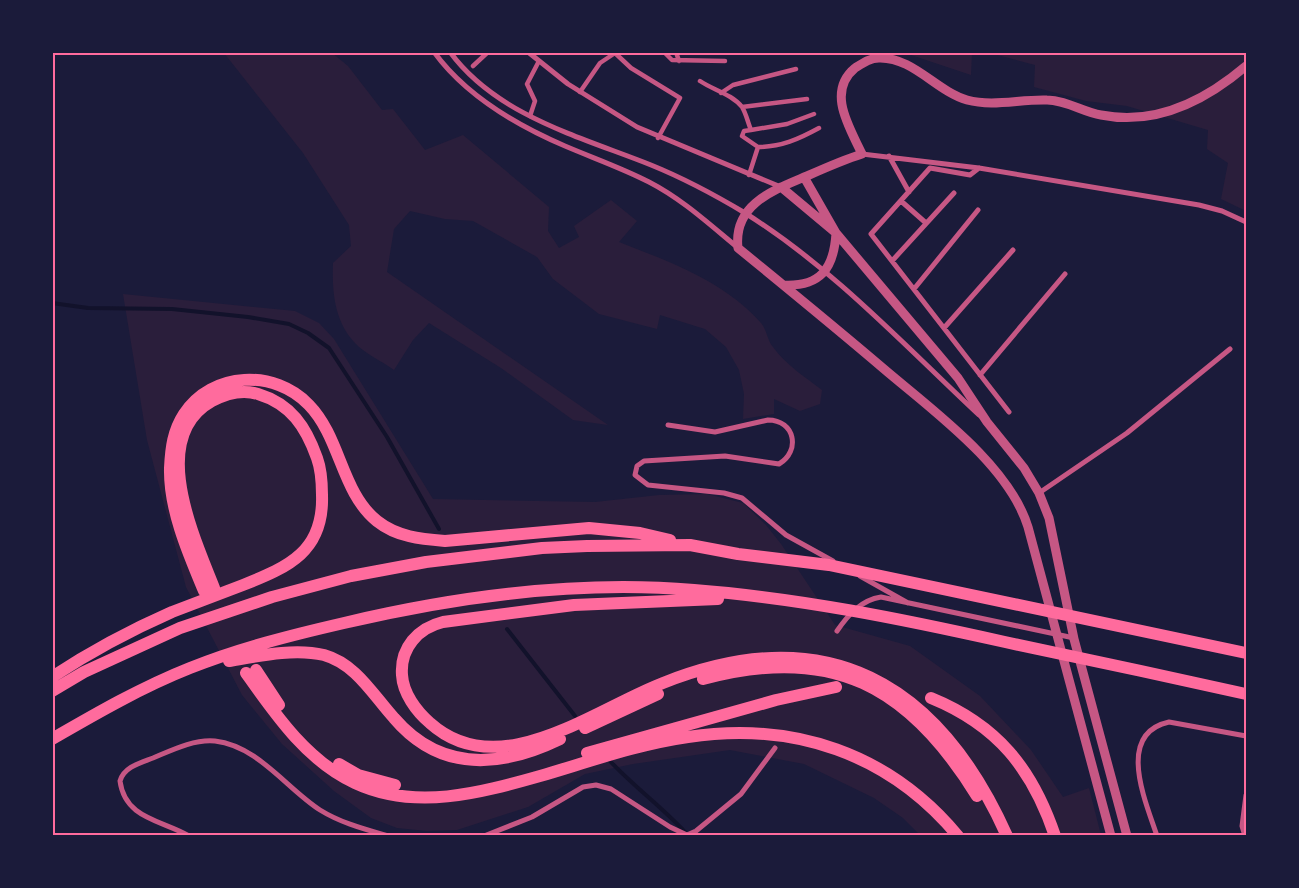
<svg xmlns="http://www.w3.org/2000/svg" width="1299" height="888" font-family="'Roboto Condensed',sans-serif">
  <rect width="100%" height="100%" fill="#1b1b3a"/>
  <path fill="#2a1e3b" d="M224,53H332L348,66L382,110L393,109L425,150L463,135L549,207L548,231L559,248L579,237L574,226L611,200L637,221L619,242C670,262 724,281 761,323C767,330 767,340 773,347C786,365 805,377 822,390L820,404L800,411L774,399V414L743,419L744,394L739,370L726,347L705,329L660,315L657,329L599,314L553,279L537,257L473,221L445,219L410,211L394,229L387,272L608,425L573,420L501,368L429,323L413,340L394,370C382,361 365,354 355,343C334,321 332,291 333,263L351,246L349,225L303,153Z
    M905,53H972L971,75Z
    M990,53H1246V211L1221,199L1228,163L1207,149L1208,130L1127,106L1086,101L1034,87L1035,65Z
    M123,294L295,311L319,323L334,339L433,499L595,502L659,495L707,494L743,503L766,525L781,544L835,625L910,646L980,696L1031,750L1063,797L1089,788L1101,835H920L903,818L874,798L804,764L730,750L633,764L585,774L528,807L457,830L427,831L397,828L371,818L334,791L282,744L242,695L186,587L147,440Z"/>
  <g fill="none" stroke-linecap="round" stroke-linejoin="round">
    <path stroke="#12122b" stroke-width="4" d="M52,303L88,308L172,309L248,317L289,324L308,333L329,348L387,437L439,529
      M507,629L575,716
      M609,760C633,786 661,806 685,832"/>
    <path stroke="#c65784" stroke-width="4.5" d="M664,52L672,60L725,61
      M676,52L679,61
      M473,66L488,52
      M700,81C713,90 732,94 742,107C746,113 748,123 751,130L744,131L742,136L758,147
      M580,92L600,63L615,53L631,68L680,98L658,138
      M721,93L733,85L796,69
      M742,107L807,99
      M530,116L535,101L527,84L539,61
      M751,130L787,124L814,114
      M749,175L758,147C781,147 799,139 819,128"/>
    <path stroke="#c65784" stroke-width="5" d="M434,52C466,96 516,125 565,146C593,158 622,168 649,182C682,199 709,224 737,247
      M450,52C497,116 581,137 651,165C683,178 715,195 745,213C833,268 904,345 979,415
      M528,52L568,84L637,127L781,187
      M862,154L979,168L1199,205L1222,211L1246,222
      M889,156L909,192
      M979,168L970,175L930,168L871,234L1009,412
      M901,201L926,223
      M892,261L954,193
      M914,289L978,210
      M944,328L1013,250
      M980,375L1065,274
      M668,425L715,432L768,420C795,420 801,451 779,464L725,456L644,461L637,466L635,475L648,485L724,493L742,498L786,535L833,561
      M1039,493L1127,433L1230,349
      M860,576L908,603
      M837,631C848,615 861,600 881,597L1074,638
      M189,836C162,820 125,819 120,781C124,767 140,763 153,758C172,750 194,739 215,741C258,746 286,788 320,810C341,823 364,829 388,836
      M484,836L532,817L583,787L596,785L611,789L670,827L687,835L696,831L741,794L775,748
      M1157,836C1146,802 1115,734 1169,722L1246,736
      M1245,836L1242,826L1246,795"/>
    <path stroke="#c65784" stroke-width="9" d="M781,187L836,233L958,378L987,422L1024,468L1039,493L1049,518L1074,639L1127,836
      M783,285C820,287 834,269 836,233L804,177
      M1111,836L1028,527C1009,465 932,410 884,369C836,328 787,288 738,248C733,204 774,190 807,176C825,168 843,160 862,154C850,128 826,92 855,68C863,63 870,58 879,58C913,57 936,91 967,100C993,107 1020,99 1047,100C1066,100 1083,112 1101,115C1156,126 1206,100 1246,66"/>
    <path stroke="#ff6b9d" stroke-width="12" d="M204,591C188,553 169,509 170,468C171,448 173,431 184,414C212,371 275,369 309,405C341,438 341,492 377,521C397,537 421,539 445,541L589,528L640,533L670,540
      M718,599L574,605L443,622C418,628 400,648 402,675C403,693 416,711 430,723C499,785 593,710 663,683C826,618 938,682 1007,836
      M229,661C258,656 294,648 324,655C356,664 373,695 394,718C440,772 500,768 560,739
      M256,670L279,705
      M246,673C275,714 307,761 355,783C415,811 480,793 540,776C588,762 638,744 688,737C793,721 889,753 958,836
      M52,677C90,652 131,630 172,612C196,603 219,594 243,585C289,567 324,551 322,495C322,483 321,469 317,458C306,427 291,404 258,394C242,389 227,393 212,401C147,437 194,537 214,588
      M703,679C832,644 909,686 977,796
      M52,691L84,672L180,628L272,597L351,576L426,562L542,548L587,546L690,545L738,554L829,565L1246,653
      M931,698C997,725 1032,768 1055,836
      M585,728L658,694
      M52,739C97,713 142,687 190,668C240,648 292,635 344,623C458,596 576,580 694,590C799,598 902,619 1005,642C1085,659 1166,676 1246,694
      M587,753L776,700L836,687
      M339,764L358,775L395,785"/>
  </g>
  <rect width="1299" height="888" fill="none" stroke="#1b1b3a" stroke-width="108"/>
  <rect x="54" y="54" width="1191" height="780" fill="none" stroke="#ff6b9d" stroke-width="2"/>
</svg>
